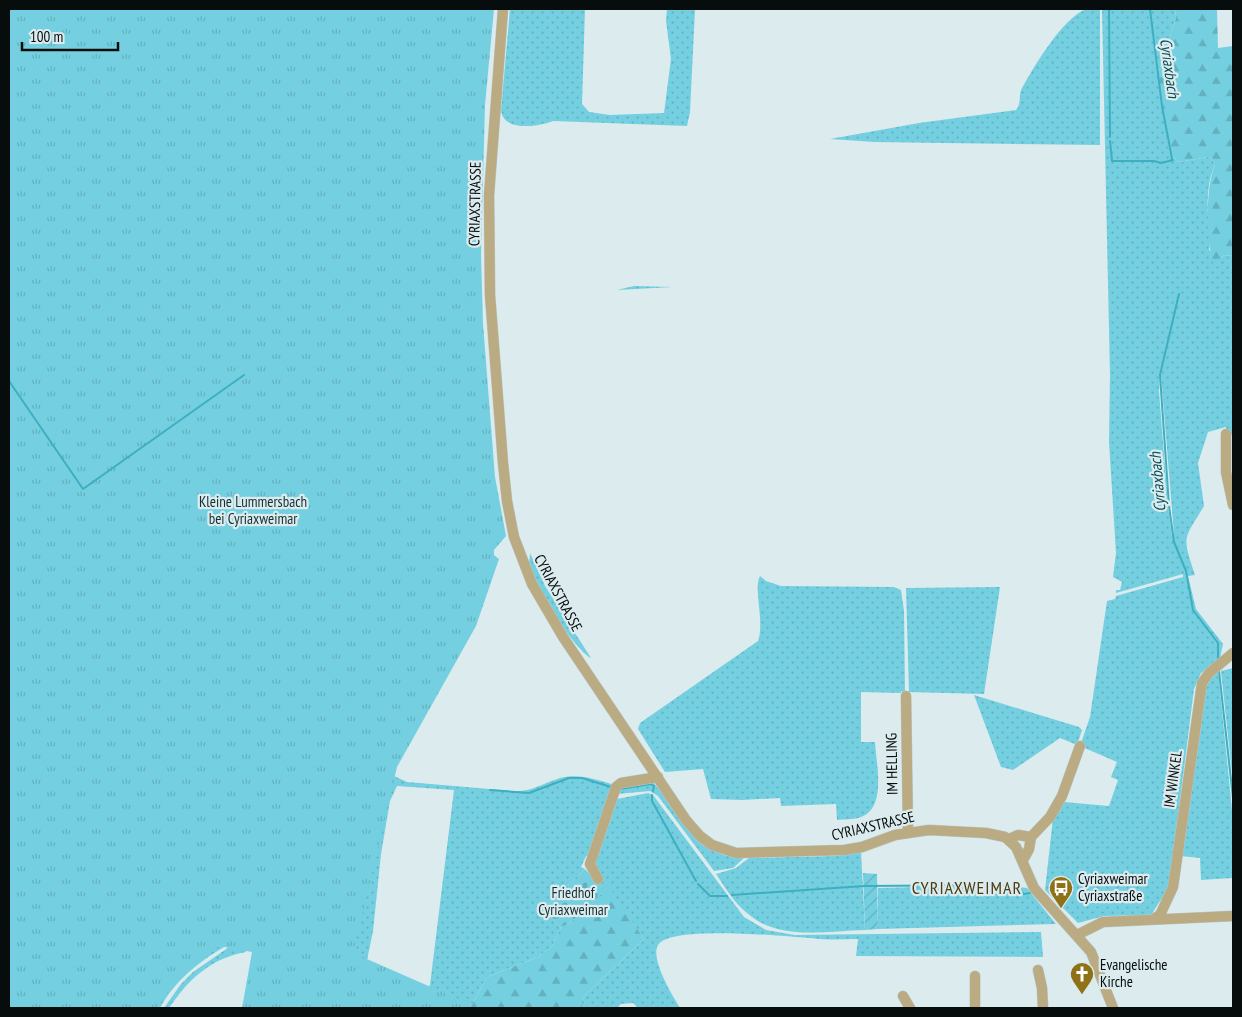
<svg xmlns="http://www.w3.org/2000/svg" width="1242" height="1017" font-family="'PT Sans Narrow',sans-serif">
  <defs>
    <pattern id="grass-dots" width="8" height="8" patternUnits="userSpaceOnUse" patternTransform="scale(1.25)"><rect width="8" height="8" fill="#74d0e0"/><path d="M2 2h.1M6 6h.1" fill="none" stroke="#63b1bf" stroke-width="1.8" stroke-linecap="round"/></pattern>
    <pattern id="forest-firs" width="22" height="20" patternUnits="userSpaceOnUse" patternTransform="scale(1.25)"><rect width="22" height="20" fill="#74d0e0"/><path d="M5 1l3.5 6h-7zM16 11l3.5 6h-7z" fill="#63b1bf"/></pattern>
    <pattern id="cemetery-stones" width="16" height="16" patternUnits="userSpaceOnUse" patternTransform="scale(1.25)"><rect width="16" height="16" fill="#74d0e0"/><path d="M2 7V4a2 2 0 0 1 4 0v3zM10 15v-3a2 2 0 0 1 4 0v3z" fill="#63b1bf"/></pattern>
    <pattern id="park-tufts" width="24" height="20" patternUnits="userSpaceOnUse" patternTransform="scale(1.25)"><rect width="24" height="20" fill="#74d0e0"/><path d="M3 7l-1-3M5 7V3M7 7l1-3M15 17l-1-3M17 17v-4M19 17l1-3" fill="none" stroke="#63b1bf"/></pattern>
    <pattern id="garden-furrows" width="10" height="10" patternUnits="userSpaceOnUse" patternTransform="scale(1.25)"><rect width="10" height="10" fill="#74d0e0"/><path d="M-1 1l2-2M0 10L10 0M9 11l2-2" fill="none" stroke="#63b1bf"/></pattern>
  </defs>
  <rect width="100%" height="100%" fill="#dbebee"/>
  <path fill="url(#grass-dots)" fill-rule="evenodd" d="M510,9H585L582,104L589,112L610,115L664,113L671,59L666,21L667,9H695L690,112L687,126L553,121C538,127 503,132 501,110Z
    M1086,9H1100V145L875,142L830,139L919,123L1016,110C1022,104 1018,95 1022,88C1035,65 1062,19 1086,9Z
    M1102,9H1175L1176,18L1158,74L1169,149L1171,156L1179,162L1208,157L1212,159L1215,165C1208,179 1207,199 1208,215C1209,227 1212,238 1209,250L1221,258L1224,255L1233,256V435L1226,434V427L1208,432L1198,463L1204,506C1183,541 1182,535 1195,575L1188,576L1196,609L1223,644L1220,658L1201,673L1194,689L1169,887L1151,915L1104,916L1078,923L1045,890L1053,818L1064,802L1109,806L1118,780L1111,777L1117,762L1080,746L1090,717L1107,601L1115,599L1116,596L1183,577V574L1116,593V590H1120L1122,582L1113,577L1116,553L1109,442L1110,375ZM1172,324L1161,375L1174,534L1172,536L1168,507L1159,391L1160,375Z
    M634,286L672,287L617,290Z
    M530,553L545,586L591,658C573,648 534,586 529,565C529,561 530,557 530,553Z
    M760,576L766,581L781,586L894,587L901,590L904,611L905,693L901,691V693L861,692V742H875C876,764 887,807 861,817C854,820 844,819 837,820L836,804L781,806L780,798L742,800L711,799L703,769L665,772L638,729L640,723L758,641C765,622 753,588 760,576Z
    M1000,587L984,694L909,692L906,588Z
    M1233,668V782L1221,671Z
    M1218,670L1233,820V878L1201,880L1200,858L1181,856L1205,685Z
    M974,695L1079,727L1082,730L1077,745L1060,738L1013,770L1001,767Z
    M394,776L407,782L514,791C532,792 543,783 560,778C579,773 597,780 615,785L590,857L586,856L581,867L585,869L543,909L561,928L552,946L538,957L487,977L470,1008H447L428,987L430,985L454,790L397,786L390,801L381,854L373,931L366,965L328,1008Z
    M652,781L706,846L724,855L744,858L733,868L714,871L658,796L650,791L617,794L618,787Z
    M648,793L653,795L744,917L766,930L795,935L1041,932L1043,957L856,956L858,939C845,939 832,940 819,939C794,937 670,924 658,945C650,959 672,995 680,1008H638L633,1003L621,1004L617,1008H582V1000L585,995L644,939L607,887L605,890L598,883L592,867L617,799Z
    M861,851L865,930C826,931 778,941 747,913C734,903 725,887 716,874L736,868L749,858L834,856Z
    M1005,885L1027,888L1056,924L878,929V888Z
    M238,935L246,952C211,958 189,979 169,1008H164L181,984L193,972L232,945L229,944C200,961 176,979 160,1008H150C173,978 203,951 238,935Z"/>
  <path fill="url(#forest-firs)" d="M1175,9H1217L1218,48L1233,46V256L1224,255L1214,265C1206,242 1205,187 1215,165L1212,159L1208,157L1179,162L1171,156L1169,149L1158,74L1176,18Z
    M608,886L644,939L585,995L582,1000V1008H470L487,977L538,957L552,946L561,928L584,913Z"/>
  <path fill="url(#cemetery-stones)" d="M585,869L605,890L584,913L561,928L543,909Z"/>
  <path fill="url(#park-tufts)" d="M9,9H494L485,105L481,254L483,324L495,477L506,536L494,550V555L499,559L476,626L397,767L354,949L361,953L360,956L465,1002L467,1008H242L252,952L219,946L181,975L157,1008H9Z"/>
  <path fill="url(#garden-furrows)" d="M863,873L877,874L878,929L865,930Z"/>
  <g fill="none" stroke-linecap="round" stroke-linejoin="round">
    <path stroke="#3eafc1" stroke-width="2" d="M1109,9L1110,137
      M1150,9L1162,106L1172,159
      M1110,141L1112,161H1154L1161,163L1173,160
      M1179,294L1160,375L1169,506L1174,542L1186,571L1193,610L1218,643V658
      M9,381L83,489L244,375
      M1219,671L1233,798
      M620,789L651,784L654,786L653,791
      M490,790L529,793L569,778H582L611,787
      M652,795V801L696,881
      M698,884L710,896H727
      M732,895L864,886L1001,885L1024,894L1030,893"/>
    <g stroke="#b9c7ca" stroke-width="11">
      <path id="minor" d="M503,9L489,195L490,295L503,463L507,501L514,537L532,584L563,637L686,820L700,836L712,845L736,853L844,850L862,847L895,835L929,830L986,833L1005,837L1016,847L1034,888L1091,952L1113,1008
        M1226,434V472L1233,505
        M906,696L908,832
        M1009,839L1018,835L1031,837
        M1023,860L1029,849L1031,837L1050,817L1062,796L1080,746
        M598,879L590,864L616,787L621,783L658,777
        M1155,918L1160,915L1173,887L1202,683L1209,673L1233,653
        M1077,935L1103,922L1233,916
        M1038,970L1042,988L1043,1008
        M975,976V1008
        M903,996L910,1008"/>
    </g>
    <use href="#minor" stroke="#bbab83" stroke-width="10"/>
  </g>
  <defs>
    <g id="bus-pin" transform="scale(1.25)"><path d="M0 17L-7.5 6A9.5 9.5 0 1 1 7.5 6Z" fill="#8f7116" stroke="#dbebee"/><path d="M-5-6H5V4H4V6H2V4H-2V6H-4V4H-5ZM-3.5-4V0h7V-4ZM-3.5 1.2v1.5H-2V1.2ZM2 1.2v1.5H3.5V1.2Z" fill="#fff"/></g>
    <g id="church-pin" transform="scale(1.25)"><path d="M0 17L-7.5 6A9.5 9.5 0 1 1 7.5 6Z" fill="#8f7116" stroke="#dbebee"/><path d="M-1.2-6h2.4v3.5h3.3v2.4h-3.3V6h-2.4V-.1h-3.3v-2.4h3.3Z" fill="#fff"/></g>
  </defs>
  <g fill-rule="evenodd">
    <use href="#bus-pin" x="1061" y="888"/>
    <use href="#church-pin" x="1082" y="974"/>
  </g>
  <g text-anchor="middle" stroke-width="4.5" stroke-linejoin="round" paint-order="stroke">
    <g font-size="15" fill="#070c0d" stroke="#dbebee">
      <text transform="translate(475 204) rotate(-89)" y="5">CYRIAXSTRASSE</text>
      <text transform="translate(558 593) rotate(62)" y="5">CYRIAXSTRASSE</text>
      <text transform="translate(892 764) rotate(-91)" y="5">IM HELLING</text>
      <text transform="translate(1173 779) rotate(-82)" y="5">IM WINKEL</text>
      <text transform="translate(873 826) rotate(-13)" y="5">CYRIAXSTRASSE</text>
    </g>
    <g font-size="15" fill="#162f33" stroke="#dbebee">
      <text x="253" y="507">Kleine Lummersbach<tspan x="253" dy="17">bei Cyriaxweimar</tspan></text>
      <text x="573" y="898">Friedhof<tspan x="573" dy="17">Cyriaxweimar</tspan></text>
    </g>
    <g font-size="15" fill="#070c0d" stroke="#dbebee" text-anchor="start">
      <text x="1078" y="884">Cyriaxweimar<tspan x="1078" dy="17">Cyriaxstraße</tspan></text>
      <text x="1100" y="970">Evangelische<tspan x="1100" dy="17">Kirche</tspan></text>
    </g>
    <g font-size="16" font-style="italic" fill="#094d56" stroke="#dbebee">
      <text transform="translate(1170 68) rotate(82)" y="6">Cyriaxbach</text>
      <text transform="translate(1157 482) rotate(-95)" y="6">Cyriaxbach</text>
    </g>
    <g font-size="18" letter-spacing="1" fill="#4b3c14" stroke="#dbebee">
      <text x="967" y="894">CYRIAXWEIMAR</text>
    </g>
  </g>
  <rect width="1242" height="1017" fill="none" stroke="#070c0d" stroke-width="20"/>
  <path d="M22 42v8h96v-8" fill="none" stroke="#070c0d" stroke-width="2.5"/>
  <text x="30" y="42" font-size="15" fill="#070c0d" stroke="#dbebee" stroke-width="4" paint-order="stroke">100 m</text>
</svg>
